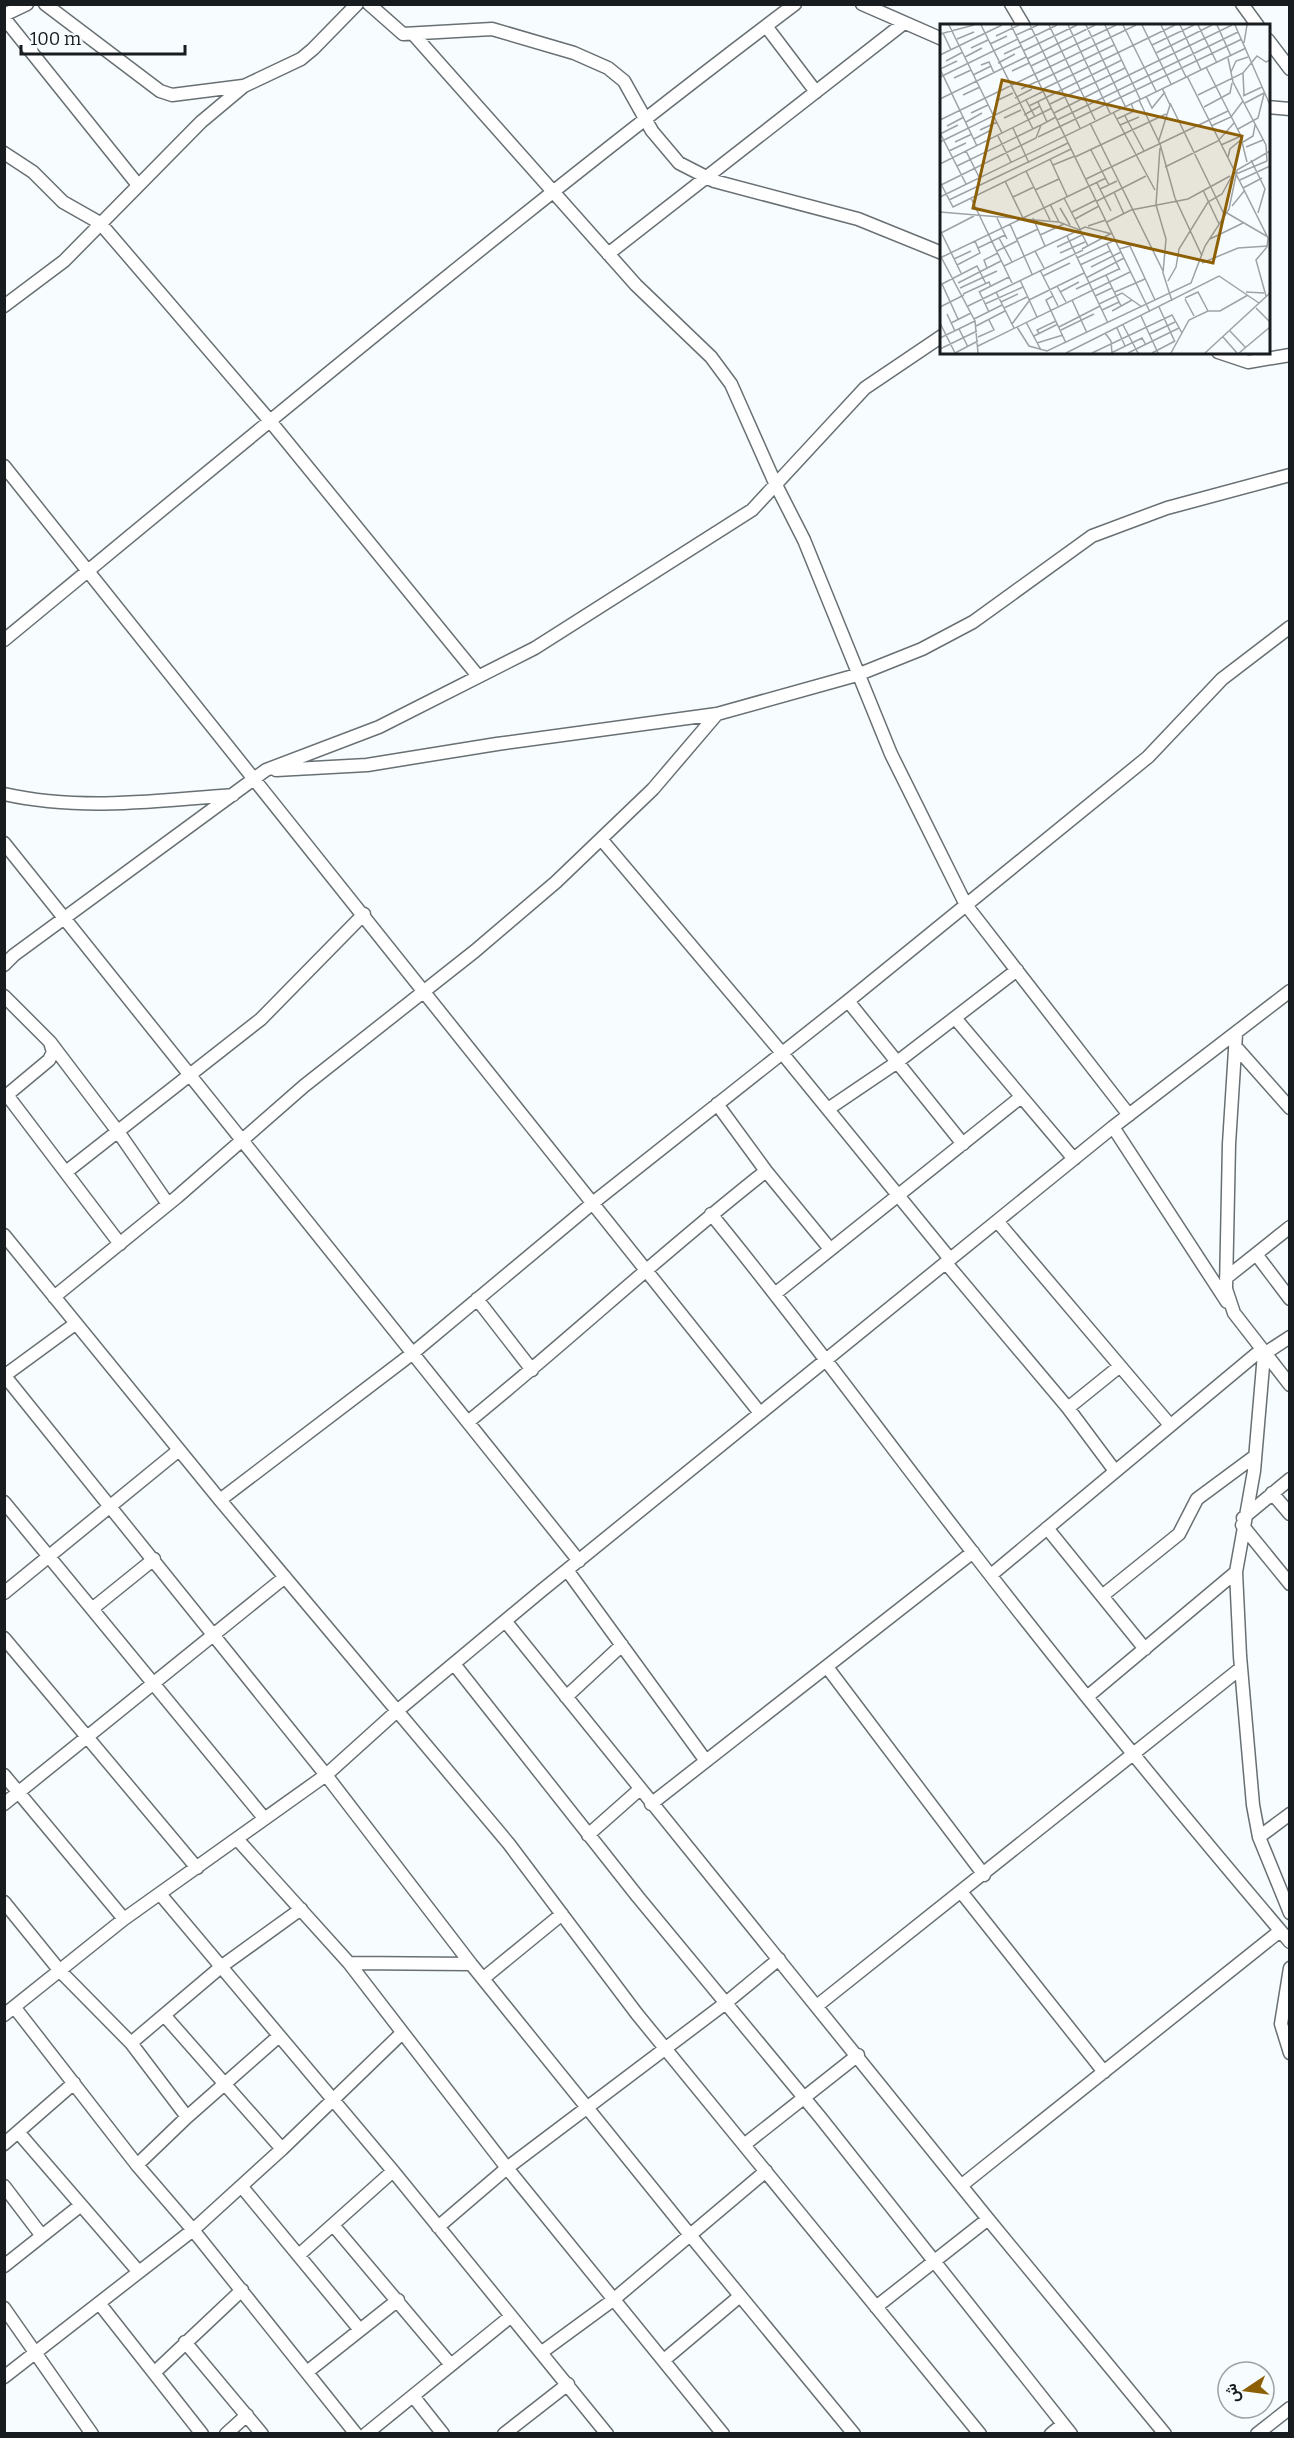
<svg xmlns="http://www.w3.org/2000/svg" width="1294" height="2438" font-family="Bitter,Vazirmatn,serif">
  <rect width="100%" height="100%" fill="#f7fcff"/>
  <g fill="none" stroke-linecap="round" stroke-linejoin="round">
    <g stroke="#687073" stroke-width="15">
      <path id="street" d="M45,4L160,91L172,95L243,86
        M369,4L403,34L492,29L574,53L608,68L624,81L652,131L679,163L714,181L858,219L942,253
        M862,4L942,39
        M1011,4L1024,26
        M1242,4L1258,26
        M4,15L27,4
        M4,18L138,185
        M766,26L816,92
        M414,35L636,285L711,357L731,384L775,483L804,540L891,754L966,905L1129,1115
        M1268,40L1290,69
        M1268,107L1290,109
        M4,153L33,172L63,202L100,223L270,421L478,676
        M608,254L904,23
        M4,306L64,261L201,122L244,86L301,59L313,49L357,4
        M1218,352L1248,362L1290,355
        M4,466L760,1413
        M4,640C265,425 525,208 795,4
        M276,770L367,765L497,744L717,714L857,675L922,649L973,622L1092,536L1167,508L1290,475
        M4,794C79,811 158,801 233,795
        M601,839L782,1053L950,1259
        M4,843L579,1561
        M4,965L14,955L266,770L379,727L535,648L752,510L865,388L942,336
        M4,996L50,1042L53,1052L49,1060L7,1095
        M848,1001L963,1144
        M955,1018L1074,1159
        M1236,1034L1229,1144L1226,1289L1234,1313L1290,1385
        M50,1042L119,1133L168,1204
        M1235,1046L1290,1108
        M4,1096L7,1095L120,1244
        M717,1104L766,1171L830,1249
        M828,1109L896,1063L1017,970
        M1113,1127L1227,1302
        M66,1172L261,1019L364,914
        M711,1214C802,1325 886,1441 974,1554C1076,1686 1182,1815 1290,1942
        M997,1221L1170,1425
        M4,1235L220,1500L509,1844L637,2014L980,2434
        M1256,1254L1290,1299
        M946,1263L1068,1408L1115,1471
        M1226,1278L1290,1227
        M776,1293L1021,1097
        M54,1297L177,1197L304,1086L475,951L556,882L653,789L717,714
        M477,1299L532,1370
        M1264,1354L1254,1471L1236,1572L1240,1656L1253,1805L1259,1837L1290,1913
        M1264,1354L1290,1337
        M4,1375L326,1775L471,1964
        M4,1376L75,1324
        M1068,1408L1120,1366
        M468,1422C569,1340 664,1251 766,1171
        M1272,1493L1290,1514
        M220,1500L413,1353L594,1202L848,1001L1148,757L1222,679L1290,627
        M4,1502L264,1818
        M1243,1518L1290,1479
        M1242,1525L1290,1584
        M1047,1528L1145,1649
        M567,1570L706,1761
        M991,1575L1261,1350
        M4,1593L179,1450
        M1102,1596L1179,1534L1197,1499L1255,1456
        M92,1609L154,1559
        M506,1622L988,2219L1165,2434
        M4,1638L197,1868
        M454,1664L638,1897L820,2117L1071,2434
        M827,1667L984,1875
        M566,1697L622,1645
        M1087,1697L1236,1572
        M4,1775L124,1919
        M4,1804L285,1577
        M651,1804L973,1552
        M588,1835L640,1789
        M1259,1837L1290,1814
        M237,1839L349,1963L471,1964L690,2235L854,2434
        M962,1893L1104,2072
        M160,1894L393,2171L607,2434
        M4,1902L60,1971L131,2043L187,2117
        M349,1963L507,2168L723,2434
        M1290,1968L1281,2024L1290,2053
        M485,1977L562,1914
        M818,2005L1241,1668
        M15,2008L137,2165L193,2230L356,2434
        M4,2015L124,1919L326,1775L397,1711L541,1591L1113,1127L1290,991
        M164,2015L282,2149
        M131,2043L222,1966L301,1909
        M18,2132L138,2271
        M4,2144L74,2083
        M744,2145L858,2055
        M137,2165L187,2117L279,2036
        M962,2185L1280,1931
        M4,2186L42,2236
        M242,2187L360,2330
        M333,2225L451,2365
        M438,2227L507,2168L727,2002L779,1959
        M300,2254L393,2171
        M4,2266L81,2205
        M99,2303L202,2434
        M876,2307L988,2219
        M4,2308L92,2434
        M185,2342L262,2434
        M542,2352L613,2300L766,2171
        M664,2360L740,2296
        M155,2372L242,2290
        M307,2372L398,2300
        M4,2377L193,2230L282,2149L402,2033
        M413,2396L443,2434
        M226,2434L247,2415
        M366,2434L510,2317
        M504,2434L568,2384
        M1051,2434L1063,2424
        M1257,2434L1290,2408"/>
    </g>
    <use href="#street" stroke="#fff" stroke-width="12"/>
  </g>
  <g transform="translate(940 24)">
    <rect width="330" height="330" fill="#f7fcff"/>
    <path fill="none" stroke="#9ea2a5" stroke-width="1.5" d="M9,1L62,109M41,1L93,105M71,1L210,288M90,1L140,104M109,1L155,96M128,1L170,89M146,1L185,82M165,1L200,75M183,1L216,67M202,1L231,60M221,1L246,53M240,1L261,46M258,1L277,39M277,1L291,32M295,1L330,81M3,9L11,26M0,10L34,1M76,11L98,1M56,12L79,1M17,15L34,8M80,19L117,1M304,19L307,1M50,20L67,12M212,21L254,1M31,24L48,16M83,27L137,1M216,29L272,1M64,30L81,22M0,31L62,1M25,33L42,24M288,34L293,58L326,121L327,137M87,35L155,1M6,37L23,28M17,37L0,45L37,122M58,39L75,30M41,41L49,38L54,49M91,42L176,1M266,43L300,110L307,138M72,47L89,39M291,48L296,37L308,33M303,49L304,71M33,51L51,42M189,51L292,1M247,52L328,214L327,223L316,236L326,272M0,53L78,15M14,54L31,46M99,57L174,21M81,65L98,57M103,65L235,1M23,71L40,63M258,71L303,49L317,32L326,38L330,36M206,72L212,84L225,68M303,72L322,63M75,74L92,65M0,75L86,33M86,76L95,93M199,76L220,120L235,174L262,232M56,77L73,69M98,78L107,98M230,79L285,192M305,79L324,69M110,80L185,44M89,82L182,36M264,83L290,69L292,59M173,88L215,166M31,89L48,81M114,89L189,51M84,91L100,82M185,92L204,127M64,94L81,86M177,95L194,87L191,79M0,96L196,1M117,96L298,8M26,98L42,89M150,99L223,247M180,101L199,93M7,102L24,93M271,102L291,93L303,77M73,104L89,139M298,105L318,94L324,70M40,106L57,98M0,109L26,160M0,110L18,101M58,112L71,138M98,113L302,15M34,115L51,106M219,116L230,81L222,64M0,118L104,67M15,118L32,110M303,118L313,112L315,101M281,121L301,112M306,123L323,116M220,124L216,181L226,215L223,249L232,277M151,126L169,161M9,127L26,119M26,127L39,153M135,133L226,90M288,133L290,125L302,115M110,135L127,172M311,136L325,165L318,189M0,140L112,84M113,141L135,132M17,142L101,101M225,143L278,117L294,99M86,147L110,196M296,150L327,137M146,155L288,87M300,156L330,142M65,157L83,194M0,158L13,183L131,125M157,159L171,187M1,161L96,114L101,101L116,93M303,164L322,154M160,165L177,157M95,166L119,155M263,166L279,200M174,168L184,190M0,173L306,24M73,173L94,163M31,174L72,259M124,174L140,205M9,176L128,119M157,177L206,152M110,180L119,198M292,182L305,166M120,184L130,201M0,188L119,198L140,206L148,222M132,188L156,176M287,189L328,213M57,194L67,215M93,194L105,222M135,195L159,182M167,198L191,186L248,175L290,152M70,200L92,250M148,202L166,196M0,206L21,249M1,209L34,192M100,211L124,200M127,212L168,299M59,214L72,238M77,215L98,205M270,215L303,199M167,220L180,246M117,223L142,211M38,224L65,211M142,225L170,210M179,225L190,222L215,276M57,227L77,217M95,227L104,244M120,229L145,218M0,231L35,297L38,329M2,233L166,154M137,234L175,216M14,235L31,227M262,239L298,224L328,222M17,241L40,229L35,217M140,241L170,227M64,242L145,203L172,210M151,243L181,228M47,244L44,236L58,229M100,246L118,282M166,251L181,282M103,252L130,239M146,254L184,234M80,256L97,293M228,257L236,243L239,225L268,178L282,170L294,148M18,259L61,237M2,260L18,295M0,261L37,242L46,260M117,262L126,278M20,264L57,247M136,265L179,245M39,267L49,288M39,268L69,253M56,268L74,304M120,268L139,258M175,268L205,255M306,268L324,269M23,270L49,258L51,263M113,272L106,276L126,319M155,272L172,264M245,274L258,268L268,287M245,275L254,292M89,276L144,249M132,276L147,309M61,278L78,270M45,280L83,263M159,280L182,269L202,283M28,282L143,226M0,283L24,271M219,283L235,318M64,284L87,273M316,284L330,298M162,286L179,278M172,287L192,276M7,290L15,307M201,292L218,329M34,295L62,281M86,298L101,326M0,299L15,329M11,299L31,289M72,300L89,277M183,301L198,329M36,302L65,287M77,303L89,322L107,327L251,259L265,222L289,185L297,146L330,127M119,303L160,282M177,304L185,322M19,305L28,323M121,306L154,290M290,307L306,324M99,309L97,306L116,297M165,309L171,317L172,329M210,310L235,298M94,312L118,300M38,313L54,306L49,296M283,313L297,329M0,314L35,297M97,319L123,311M38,322L190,248M0,325L37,307M15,329L38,317M126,329L279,252L319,279M152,329L232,291L242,309M171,329L202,314L206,321M188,329L239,304M212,329L235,317M231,329L249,296L268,287H280L308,271M265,329L330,269M299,329L330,303"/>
    <path fill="#8d6005" fill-opacity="0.15" stroke="#8d6005" stroke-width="3" d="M62,56L302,112L273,239L33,184Z"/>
    <rect width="330" height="330" fill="none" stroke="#191c1e" stroke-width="3"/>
  </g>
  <rect width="1294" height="2438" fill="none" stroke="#191c1e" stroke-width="12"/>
  <g transform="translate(1246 2390) rotate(257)"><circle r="28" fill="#f7fcff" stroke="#9ea2a5" stroke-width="1.5"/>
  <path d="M0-4.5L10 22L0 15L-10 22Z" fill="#8d6005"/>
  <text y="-9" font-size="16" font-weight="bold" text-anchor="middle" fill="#191c1e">ش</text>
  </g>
  <path d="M21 45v9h164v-9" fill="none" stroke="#191c1e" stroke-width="3"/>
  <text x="30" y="45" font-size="18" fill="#191c1e" stroke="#f7fcff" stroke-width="4.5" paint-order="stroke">100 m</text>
</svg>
